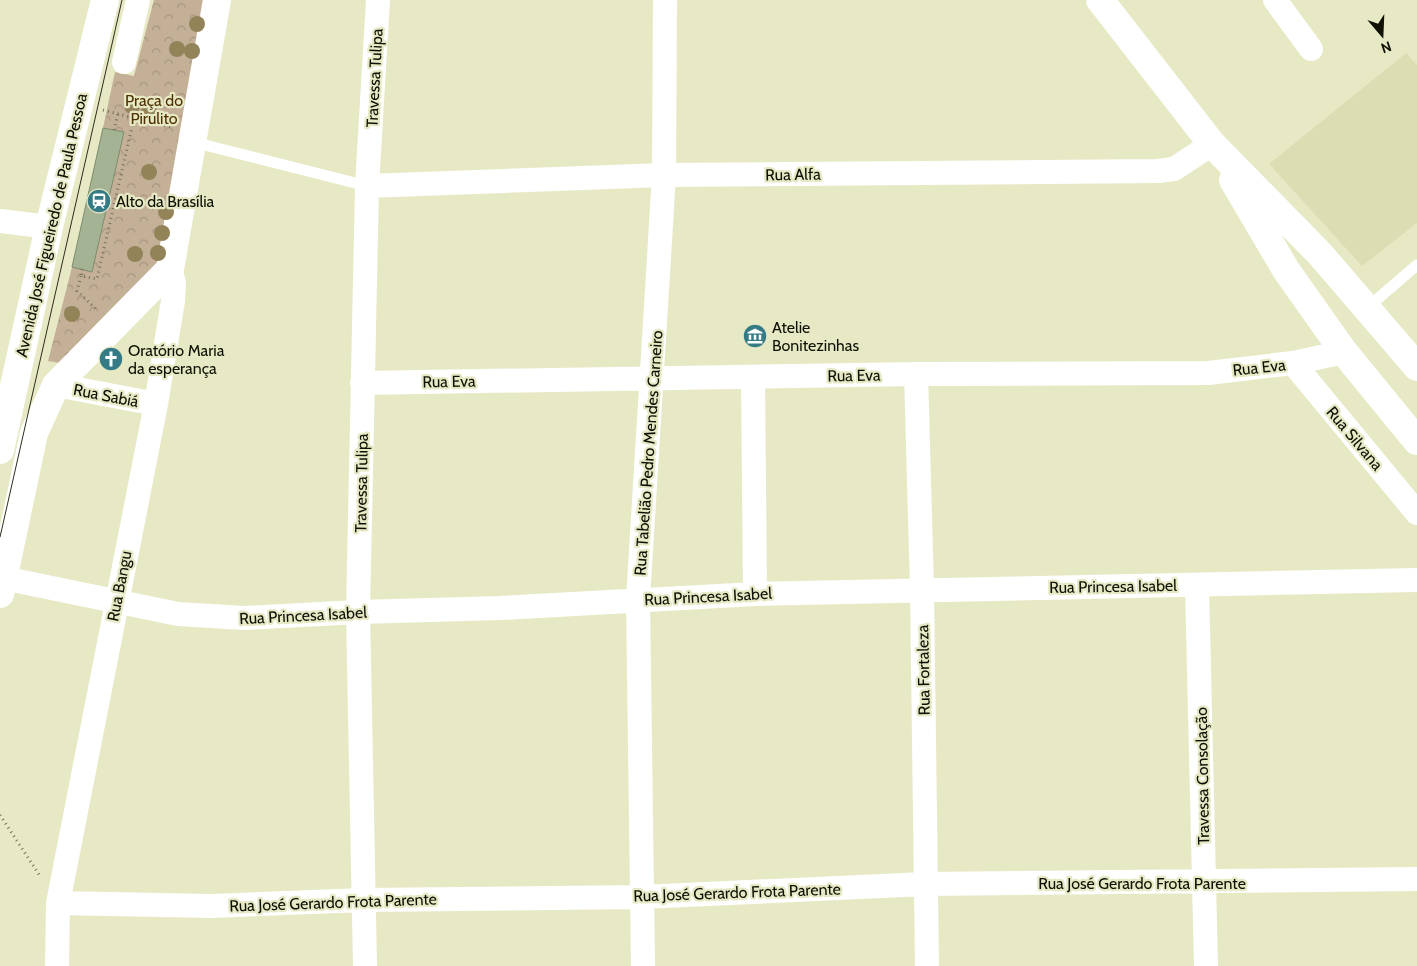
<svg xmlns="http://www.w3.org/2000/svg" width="1417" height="966" font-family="Cabin,sans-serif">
  <defs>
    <pattern id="park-crowns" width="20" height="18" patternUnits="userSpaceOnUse" patternTransform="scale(1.25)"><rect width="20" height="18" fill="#c4af97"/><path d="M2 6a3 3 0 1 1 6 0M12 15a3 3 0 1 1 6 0" fill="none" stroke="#a79681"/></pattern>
  </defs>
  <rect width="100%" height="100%" fill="#e7e9c5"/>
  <path fill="#dcddb2" d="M1406,53L1417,65V223L1362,266L1269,164Z"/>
  <path fill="url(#park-crowns)" d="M154,0H212L165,261L60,363L48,361L72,267L91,271L124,132L103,128L115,72L134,76Z"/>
  <path fill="#a4b394" stroke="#7d8c6e" d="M103,128L124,132L92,272L72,267Z"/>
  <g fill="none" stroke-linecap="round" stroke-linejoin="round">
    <path stroke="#72735d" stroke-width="3" stroke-dasharray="1 4" stroke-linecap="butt" d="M103,110L134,118
      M114,130L118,114
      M82,269L81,276L97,279L134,118L170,127
      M81,276L77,291L96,309
      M0,815L40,876"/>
    <path stroke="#fff" stroke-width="11" d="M193,142L367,186
      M1367,308L1417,265"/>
    <path stroke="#fff" stroke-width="24" d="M1275,0L1311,49
      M124,62L138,0
      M367,186L664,175L1158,171L1174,169L1212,144
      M0,221L49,227
      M1293,363L1417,513
      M916,374L922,589L927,966
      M753,377L755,594
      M362,383L916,374L1208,373L1293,363L1344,352
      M56,385L156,404
      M3,578L178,614L244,618L358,612L501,608L755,594L1417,580
      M1197,585L1206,966
      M58,903L212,906L364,900L641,897L925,884L1417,879
      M57,966L58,903L156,404L173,301L174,283L170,269
      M365,966L358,612L367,186L378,0
      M643,966L638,599L664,175L665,0"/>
    <path stroke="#fff" stroke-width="28" d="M0,450L49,227L105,0
      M0,594L34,433L56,385L170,269L217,0"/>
    <path stroke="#fff" stroke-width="28" d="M1100,0L1212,144L1320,254L1417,367
      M1233,180L1286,270L1344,352L1417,441"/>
    <path stroke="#2c2c1e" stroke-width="1" d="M0,537L122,0"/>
  </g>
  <g fill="#938359">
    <circle cx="197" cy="24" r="8"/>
    <circle cx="177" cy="49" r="8"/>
    <circle cx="192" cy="51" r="8"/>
    <circle cx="132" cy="106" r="8"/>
    <circle cx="149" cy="111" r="8"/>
    <circle cx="149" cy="172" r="8"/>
    <circle cx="166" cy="212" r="8"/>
    <circle cx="162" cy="233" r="8"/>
    <circle cx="158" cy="253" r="8"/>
    <circle cx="135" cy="254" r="8"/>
    <circle cx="72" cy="314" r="8"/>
  </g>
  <defs>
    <g id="station-disc" transform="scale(1.25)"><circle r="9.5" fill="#347b86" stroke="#e7e9c5"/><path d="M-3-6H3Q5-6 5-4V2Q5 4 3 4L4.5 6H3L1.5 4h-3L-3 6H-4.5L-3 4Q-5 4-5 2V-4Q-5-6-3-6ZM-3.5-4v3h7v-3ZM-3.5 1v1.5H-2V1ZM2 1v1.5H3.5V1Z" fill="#fff"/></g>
    <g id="museum-disc" transform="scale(1.25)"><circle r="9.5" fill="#347b86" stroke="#e7e9c5"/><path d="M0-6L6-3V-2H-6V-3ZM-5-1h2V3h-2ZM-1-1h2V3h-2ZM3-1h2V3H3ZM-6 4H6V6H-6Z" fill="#fff"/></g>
    <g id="church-disc" transform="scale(1.25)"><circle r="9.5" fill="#347b86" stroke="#e7e9c5"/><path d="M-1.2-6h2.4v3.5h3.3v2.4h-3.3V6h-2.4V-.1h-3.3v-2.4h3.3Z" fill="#fff"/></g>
  </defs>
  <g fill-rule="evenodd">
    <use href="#station-disc" x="99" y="201"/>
    <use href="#museum-disc" x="755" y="336"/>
    <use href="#church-disc" x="111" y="359"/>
  </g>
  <g text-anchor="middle" stroke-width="4.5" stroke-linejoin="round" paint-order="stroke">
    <g font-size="16" fill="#101005" stroke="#e7e9c5">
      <text transform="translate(374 78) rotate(-87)" y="6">Travessa Tulipa</text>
      <text transform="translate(793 174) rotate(-1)" y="6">Rua Alfa</text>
      <text transform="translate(51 225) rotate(-77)" y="6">Avenida José Figueiredo de Paula Pessoa</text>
      <text transform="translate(1259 367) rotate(-6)" y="6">Rua Eva</text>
      <text transform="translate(854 375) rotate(-1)" y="6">Rua Eva</text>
      <text transform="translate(449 381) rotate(-1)" y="6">Rua Eva</text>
      <text transform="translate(106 395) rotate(11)" y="6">Rua Sabiá</text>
      <text transform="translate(1355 438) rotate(50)" y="6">Rua Silvana</text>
      <text transform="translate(648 453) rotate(-86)" y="6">Rua Tabelião Pedro Mendes Carneiro</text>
      <text transform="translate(361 483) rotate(-89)" y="6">Travessa Tulipa</text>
      <text transform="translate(119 586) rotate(-79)" y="6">Rua Bangu</text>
      <text transform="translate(1113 586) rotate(-1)" y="6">Rua Princesa Isabel</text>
      <text transform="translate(708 596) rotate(-3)" y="6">Rua Princesa Isabel</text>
      <text transform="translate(303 615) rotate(-3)" y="6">Rua Princesa Isabel</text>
      <text transform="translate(923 670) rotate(-91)" y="6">Rua Fortaleza</text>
      <text transform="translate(1202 776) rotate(-91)" y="6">Travessa Consolação</text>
      <text x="1142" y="889">Rua José Gerardo Frota Parente</text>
      <text transform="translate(737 892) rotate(-2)" y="6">Rua José Gerardo Frota Parente</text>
      <text transform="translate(333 902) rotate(-2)" y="6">Rua José Gerardo Frota Parente</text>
    </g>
    <g font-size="16" fill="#4e2f01" stroke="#e7e9c5">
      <text x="154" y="106">Praça do<tspan x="154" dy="18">Pirulito</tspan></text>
    </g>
    <g font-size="16" fill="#101005" stroke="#e7e9c5" text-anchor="start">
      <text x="116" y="207">Alto da Brasília</text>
      <text x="772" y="333">Atelie<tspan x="772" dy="18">Bonitezinhas</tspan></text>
      <text x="128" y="356">Oratório Maria<tspan x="128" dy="18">da esperança</tspan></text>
    </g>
  </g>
  <g transform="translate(1382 35) rotate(161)" stroke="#e7e9c5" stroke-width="4" paint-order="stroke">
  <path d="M0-4L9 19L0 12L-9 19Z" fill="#101005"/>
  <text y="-8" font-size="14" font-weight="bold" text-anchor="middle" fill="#101005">N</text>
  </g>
</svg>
